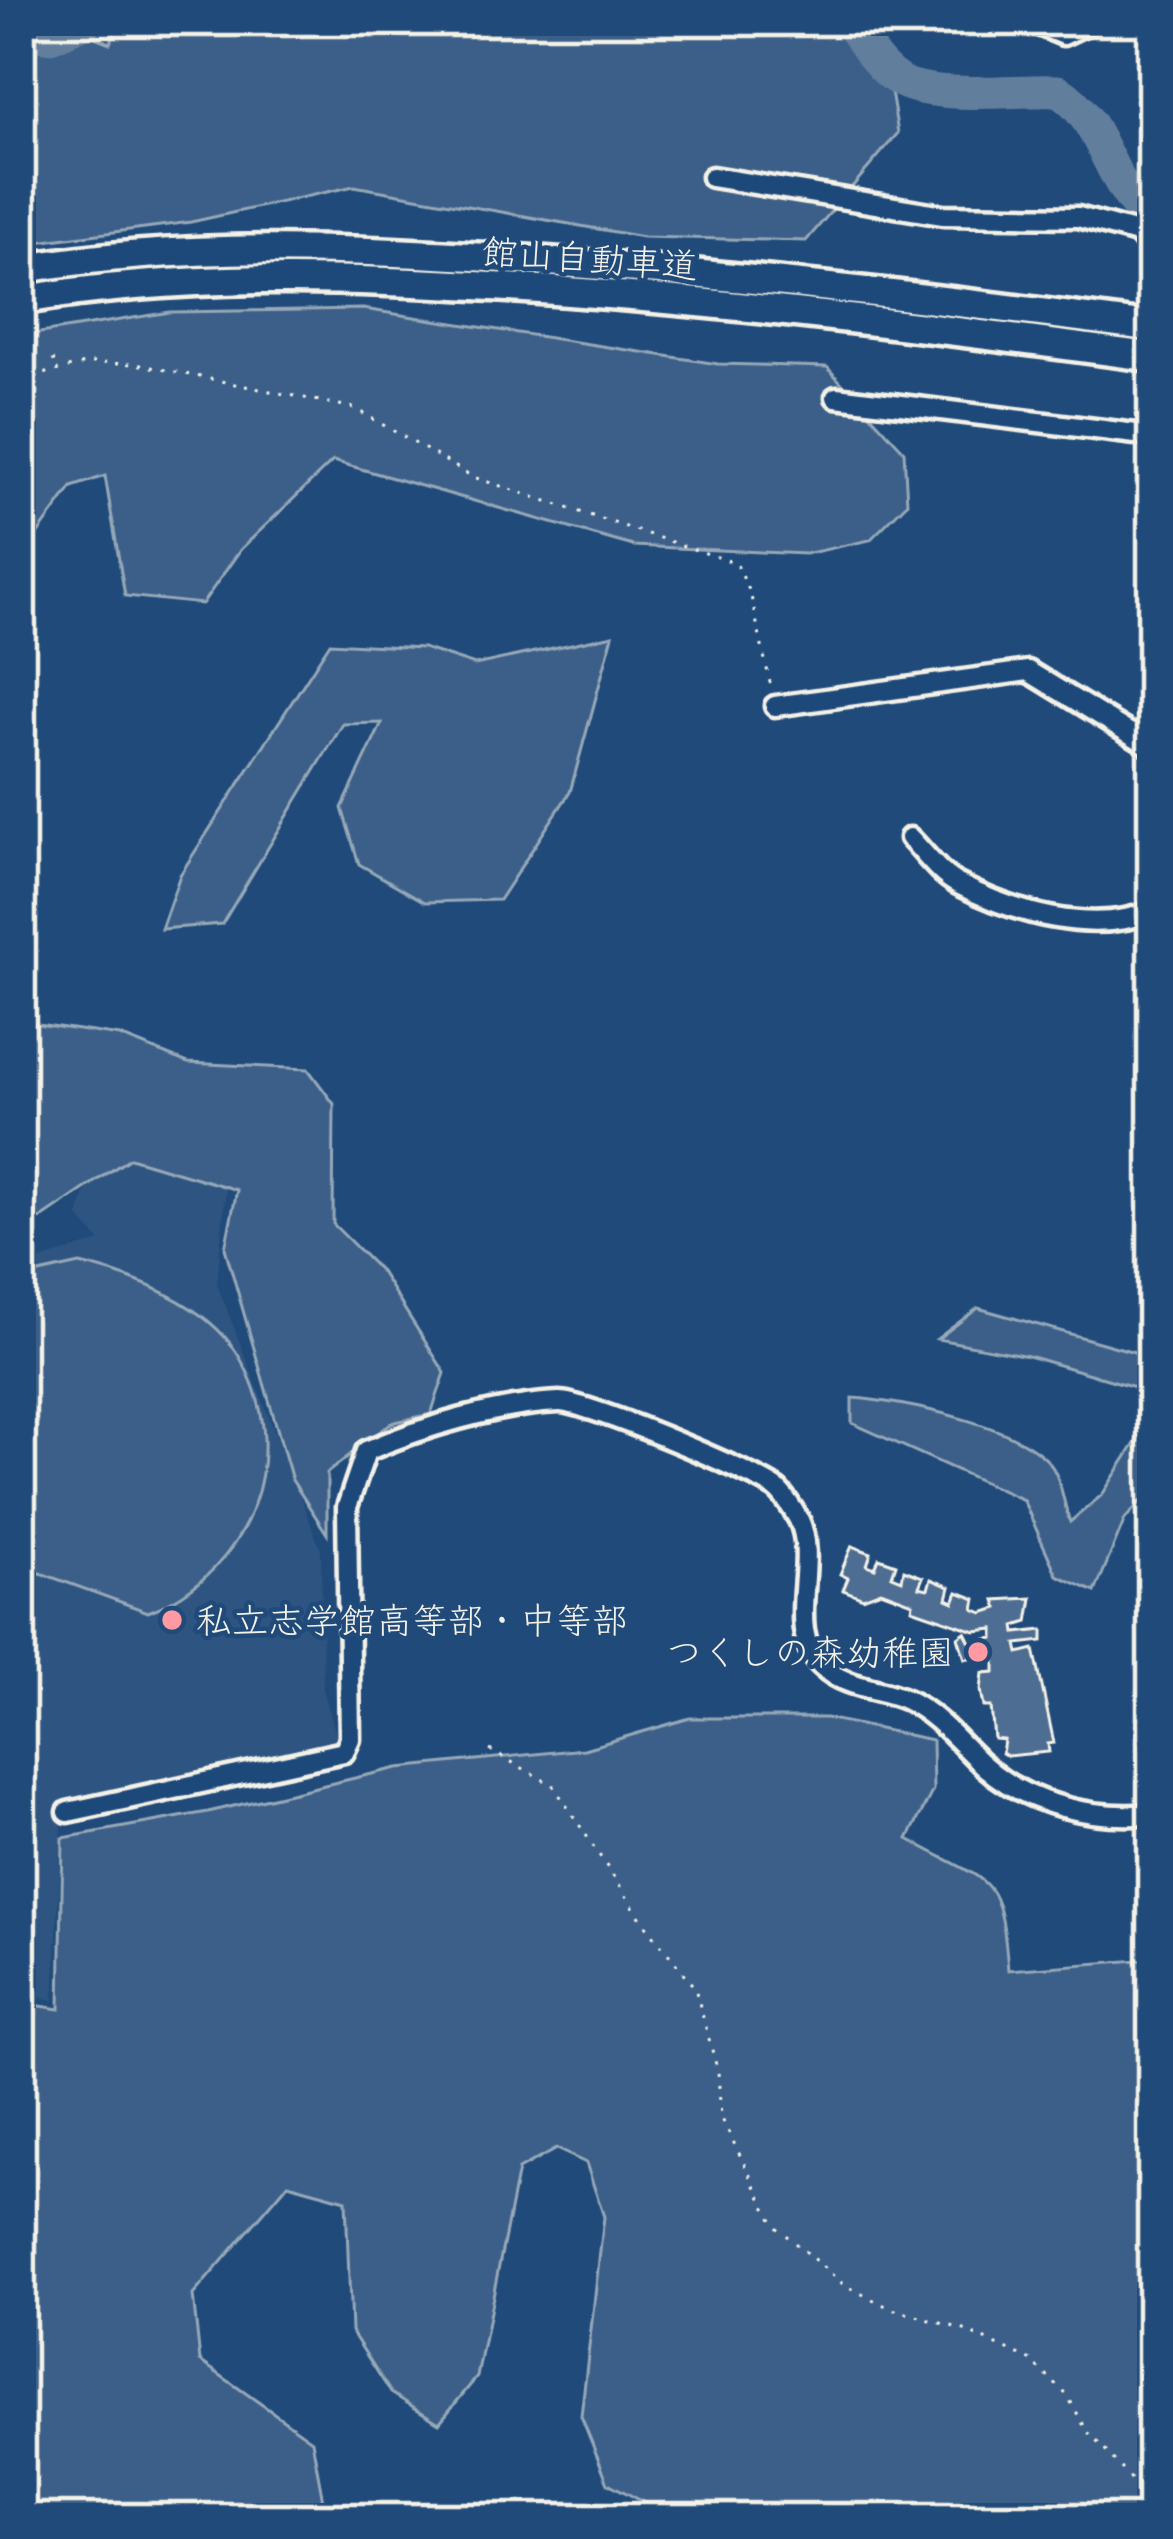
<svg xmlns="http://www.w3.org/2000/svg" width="1173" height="2539" font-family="Mali,'Klee One',sans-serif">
  <rect width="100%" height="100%" fill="#1f4a7a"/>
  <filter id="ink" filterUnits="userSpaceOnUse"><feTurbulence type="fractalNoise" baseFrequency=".00833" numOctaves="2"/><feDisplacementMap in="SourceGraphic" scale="24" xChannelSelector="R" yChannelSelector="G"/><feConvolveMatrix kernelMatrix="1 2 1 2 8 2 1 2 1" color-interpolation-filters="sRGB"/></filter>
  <g filter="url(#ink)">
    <path fill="#2d5581" d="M103,1139L227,1175L217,1284L321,1550L323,1689L338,1742L63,1806L54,2000L21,1994V1273L34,1262L100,1241L78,1216Z"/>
    <path fill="#3a5f88" stroke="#97a8b8" stroke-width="3" d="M21,21H54L110,43L120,21H879L898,133L806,241L643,237L354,186L191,222L21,244Z
      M363,309L718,364L827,367L904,451L907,503L870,540L805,554L633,546L333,461L241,549L202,604L125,596L105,476L72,487L21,557V336L170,312Z
      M613,635L570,792L499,900L425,902L359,864L342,808L382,723L343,724L222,924L161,929L180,875L330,643L423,648L475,665Z
      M24,1022L120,1036L188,1063L308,1069L334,1104L333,1224L381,1272L445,1373L431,1414L391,1423L327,1473V1534L292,1480L225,1248L237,1190L130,1158L21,1232Z
      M80,1264C134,1276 206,1304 237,1353C298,1451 251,1572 148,1612L21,1566V1277Z
      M978,1308L1152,1357V1392L1028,1356L937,1339Z
      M852,1398C900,1401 1028,1426 1053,1468C1062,1483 1064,1506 1070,1522L1102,1495L1152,1417V1489L1125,1519L1095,1592L1057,1575L1023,1500L852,1423Z
      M690,1718H826L932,1740L933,1790L908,1839C991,1886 1000,1869 1008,1970L1152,1959V2518H673L608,2483L581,2416L604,2217L586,2163L556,2149L518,2170L477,2377L439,2423L391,2393L351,2331L346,2200L288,2184L193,2295L200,2361L312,2440L326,2518H21V2003L60,2009L63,1838L208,1812L398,1768L584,1749Z"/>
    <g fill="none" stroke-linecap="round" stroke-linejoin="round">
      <path stroke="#627e9d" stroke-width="33" d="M848,21C862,40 877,66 897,79C930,101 1017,89 1058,91C1105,119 1107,187 1152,220
        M21,33L51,37L87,21"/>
    </g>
    <path fill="#4d6e92" stroke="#f4f1e8" stroke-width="3" d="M852,1546L871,1553L867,1565L875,1568L879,1558L896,1564L892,1576L902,1580L904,1570L923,1577L919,1587L928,1589L931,1579L950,1587L947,1599L954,1602L958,1592L976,1599L974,1609L983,1613L998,1608L995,1600L1032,1598L1028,1622L1015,1626L1016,1633L1043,1630V1641L1017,1644L1019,1653L1034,1649L1054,1743L1048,1744L1049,1752L1007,1756L1002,1753L1004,1740L994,1739L991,1707H984L981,1690L983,1673L995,1672V1651L965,1659L958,1637L965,1632L970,1642L994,1638V1629L975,1631L912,1609L913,1603L881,1591L863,1598L843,1590L848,1578L840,1574Z"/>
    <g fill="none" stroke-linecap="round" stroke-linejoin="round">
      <g stroke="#f4f1e8" stroke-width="27">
        <path id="minor" d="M1029,21L1063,35L1093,21
          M1150,21L1152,22
          M712,177L943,215L1078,217L1137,233L1152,249
          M836,397L1152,436
          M775,706L1028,671L1152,747
          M910,838C925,853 939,874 958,884C1014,913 1093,936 1152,911
          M68,1812L344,1752L350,1739L347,1507L366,1451C423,1427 496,1405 559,1402C584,1401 757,1473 778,1490C785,1497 794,1511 799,1520C820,1564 782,1631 823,1667C846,1688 881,1688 907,1700C938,1715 959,1743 983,1765C1027,1805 1094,1820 1152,1814"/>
      </g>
      <g stroke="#f4f1e8" stroke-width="36">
        <path id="highway" d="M21,269C183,242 347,248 511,259C725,273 939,299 1152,327
          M21,300C181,273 340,277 501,287C719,300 936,328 1152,357"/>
      </g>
      <path stroke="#f4f1e8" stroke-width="3" stroke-dasharray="3 9" stroke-linecap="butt" d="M53,359L57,369
        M21,379L89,363L136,364L354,408L473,477L736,563L750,592L771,687
        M490,1750L553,1785L642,1920L695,1988L718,2072L721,2117L775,2226L844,2285L892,2309L962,2329L1030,2360L1067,2395L1087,2431L1132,2480L1152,2489
        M422,2518L439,2510L466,2518"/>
      <use href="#minor" stroke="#1f4a7a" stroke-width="18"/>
      <use href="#highway" stroke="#1f4a7a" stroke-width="27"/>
    </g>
  </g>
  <g fill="#ff9aa2" stroke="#1f4a7a" stroke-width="4.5">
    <circle cx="172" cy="1620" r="12"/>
    <circle cx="978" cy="1652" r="12"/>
  </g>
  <g text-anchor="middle" stroke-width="9" stroke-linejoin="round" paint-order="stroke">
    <g font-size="36" fill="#f4f1e8" stroke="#1f4a7a">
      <text transform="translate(590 258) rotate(4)" y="13">館山自動車道</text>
    </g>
    <g font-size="36" fill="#f4f1e8" stroke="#1f4a7a" text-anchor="start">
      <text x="196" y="1633">私立志学館高等部・中等部</text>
      <text x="954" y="1665" text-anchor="end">つくしの森幼稚園</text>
    </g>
  </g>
  <rect width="1173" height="2539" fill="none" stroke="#1f4a7a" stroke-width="72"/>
  <rect x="36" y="36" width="1101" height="2467" fill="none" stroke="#f4f1e8" stroke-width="4.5" filter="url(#ink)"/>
</svg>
